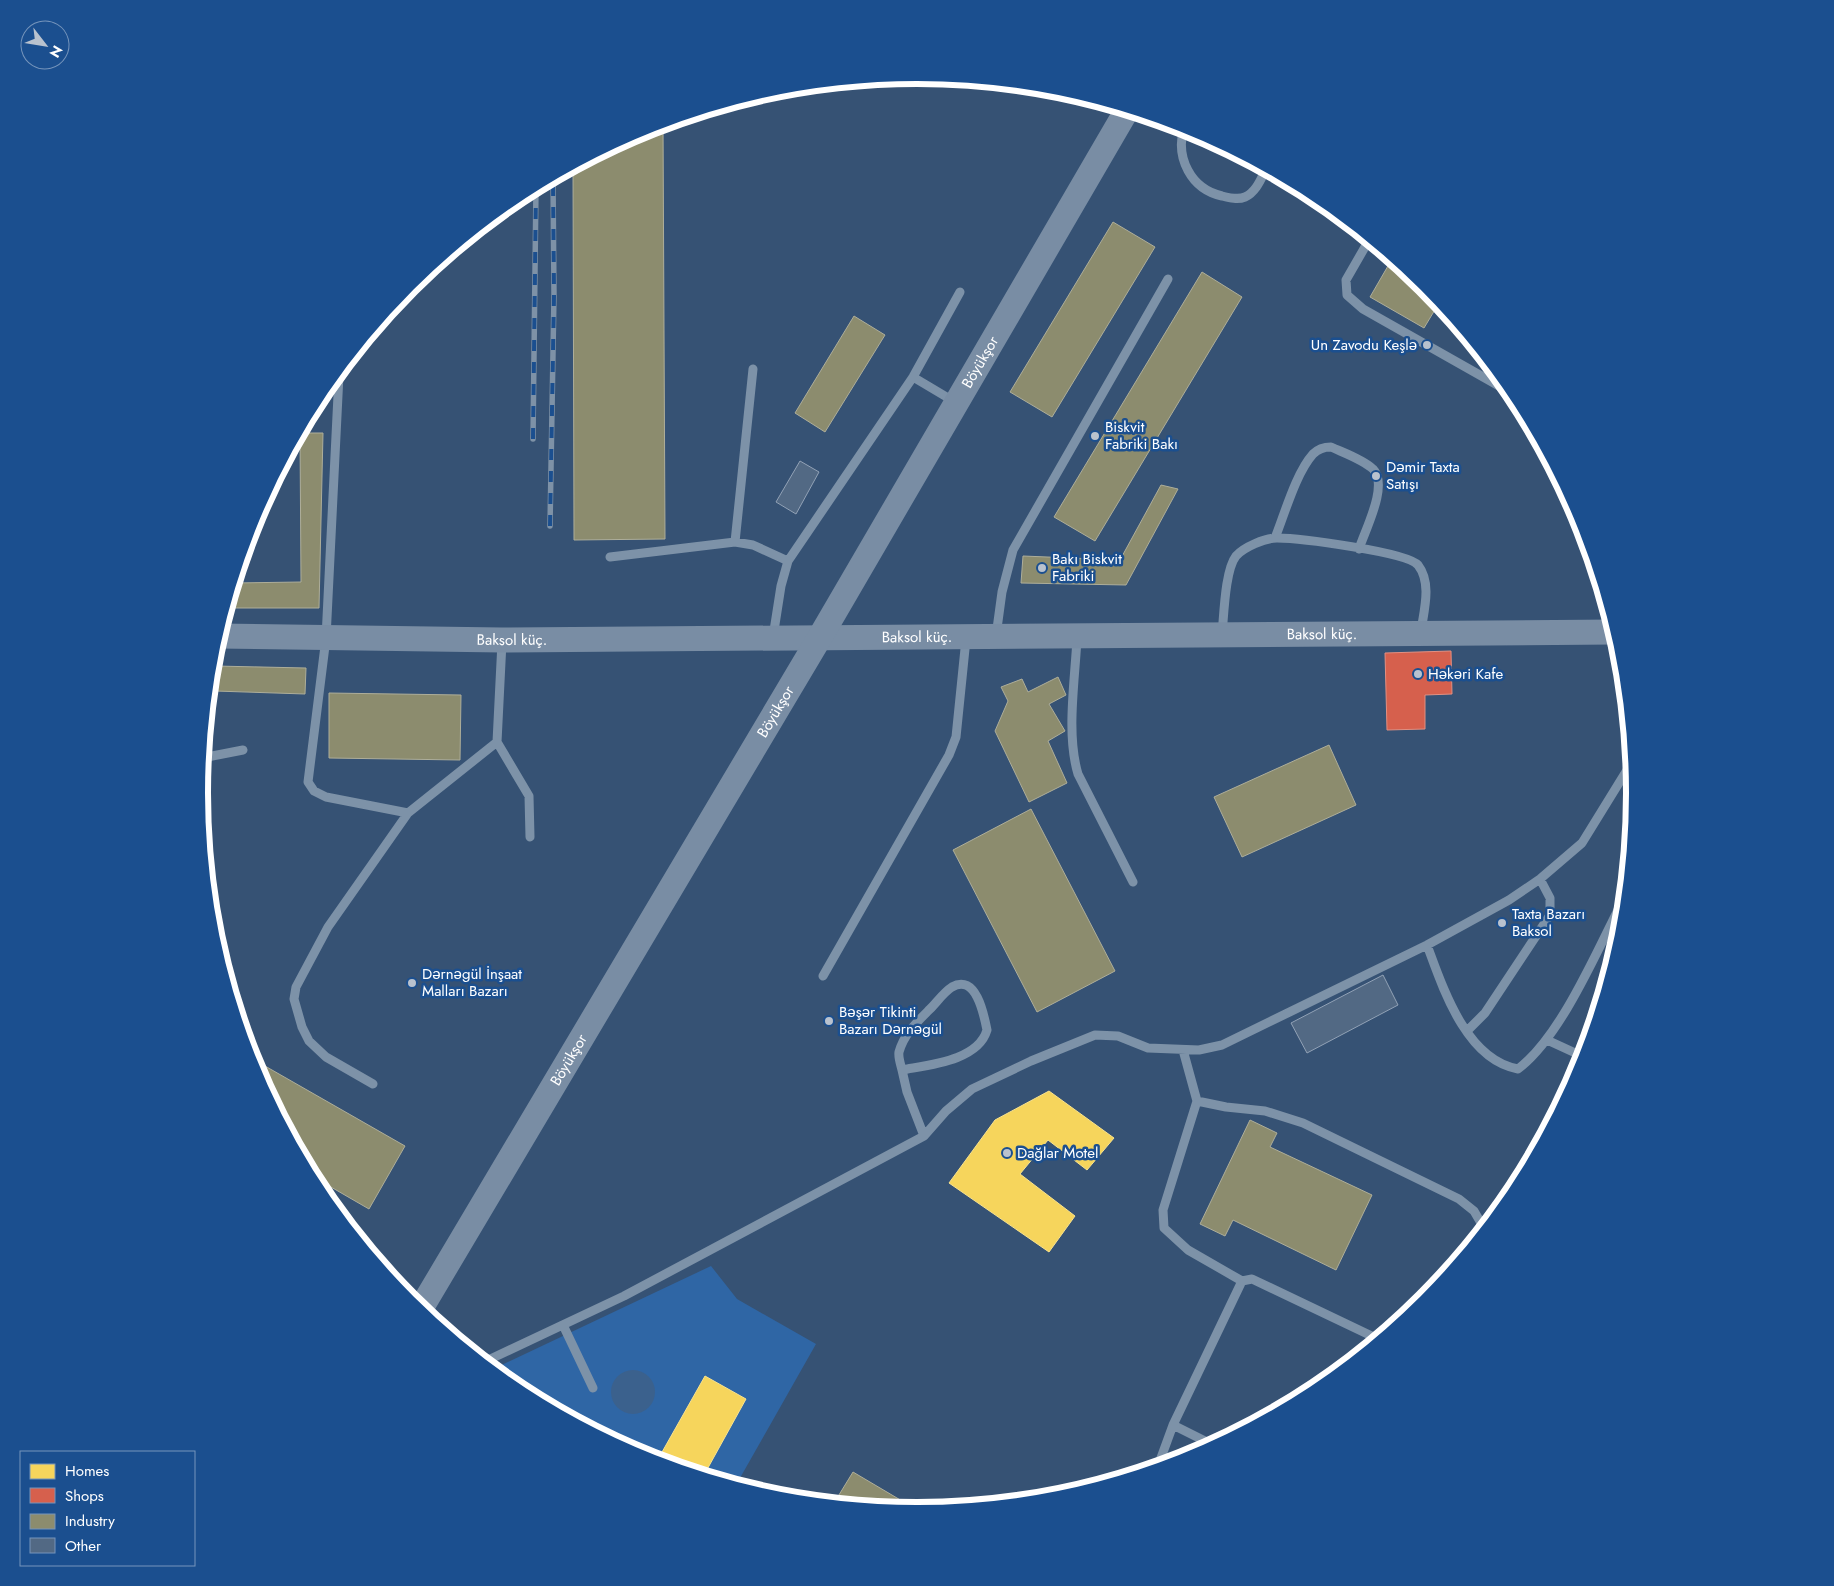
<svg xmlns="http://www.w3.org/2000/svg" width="1834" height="1586" font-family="Jost,sans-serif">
  <rect width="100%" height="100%" fill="#365274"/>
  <path fill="#2f66a5" d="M711,1266L737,1299L816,1344L736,1485L642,1456L518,1390L493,1369Z"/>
  <path fill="#3b618d" d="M611 1392a22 22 0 1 1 44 0a22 22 0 1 1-44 0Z"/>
  <path fill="#f6d55c" stroke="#f9e28d" d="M1049,1091L1114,1138L1087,1170L1048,1140L1020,1174L1075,1216L1049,1252L949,1183L995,1120Z
    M705,1376L746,1399L704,1475L657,1461Z"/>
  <path fill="#d6604d" stroke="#e29082" d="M1451,651L1452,694L1425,695V729L1387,730L1385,653Z"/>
  <path fill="#8c8c6e" stroke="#aeae9a" d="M663,123L665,539L574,540L573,167L642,130Z
    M1113,222L1155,247L1052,417L1010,392Z
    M1392,259L1425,286L1439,303L1424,328L1370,297Z
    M1202,272L1242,297L1095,541L1054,517Z
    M854,316L885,335L825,432L795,413Z
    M300,433H323L319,608H227L234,583L301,582Z
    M1161,485L1178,489L1126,585L1021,583L1023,556L1120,560Z
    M215,666L306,668L305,694L215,691Z
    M1058,677L1066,695L1049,704L1065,731L1048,741L1067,783L1029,802L995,731L1008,701L1001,687L1022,679L1028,692Z
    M329,693L461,695L460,760L329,758Z
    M1329,745L1356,805L1242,857L1214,797Z
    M1031,809L1115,971L1037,1012L953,850Z
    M251,1058L405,1146L369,1209L324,1183L319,1190L254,1068Z
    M1250,1120L1277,1133L1270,1147L1372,1195L1336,1270L1233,1220L1225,1236L1200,1224Z
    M853,1472L919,1511L834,1503Z"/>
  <path fill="#526984" stroke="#92a2b6" d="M800,461L819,472L796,514L776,502Z
    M1383,975L1398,1005L1307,1053L1291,1023Z"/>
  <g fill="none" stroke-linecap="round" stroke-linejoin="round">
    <path stroke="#7d92a8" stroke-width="9" d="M1184,127C1175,158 1191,189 1222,196C1230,198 1238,200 1245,197C1256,192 1261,179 1266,169
      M1369,240L1346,280L1347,295L1363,309L1515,395
      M339,375L326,638L308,782L314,791L326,797L408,813
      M913,377L955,402
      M1275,538C1285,513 1296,473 1313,454C1318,449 1325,447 1331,447C1344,453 1362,459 1373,469C1389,485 1365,530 1359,549
      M735,542L753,369
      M610,557L735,542L753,545L788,561
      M1222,634C1224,615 1225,570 1236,556C1244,547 1265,538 1277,538C1299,538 1407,552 1418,565C1432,583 1424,610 1421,631
      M996,636L1002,592L1013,550L1168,279
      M773,637L781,586L788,561L913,377L960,292
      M1077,638C1075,681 1066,734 1078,774L1133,882
      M497,742L502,642
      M202,758L243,750
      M1427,945C1443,988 1466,1060 1518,1069C1562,1036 1599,946 1625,896
      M823,976L949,755L956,737L966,639
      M1467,1031L1485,1013L1550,915V898L1540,879
      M1547,1040L1584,1057
      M1183,1050L1197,1101L1226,1107L1265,1111L1303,1123L1459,1199L1474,1211L1481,1223L1480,1234
      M902,1070C901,1065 898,1058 899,1052C904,1034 917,1022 930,1009C937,1002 944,992 952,987C976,973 984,1015 987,1030C978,1061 928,1065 902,1070L907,1092L924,1136
      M373,1084L326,1057L309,1041L302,1027L294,999L296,987L328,927L408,813L497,742L529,796L530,837
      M1197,1101L1163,1210L1164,1228L1188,1250L1242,1281
      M563,1325L593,1388
      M484,1362L624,1296L924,1136L946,1111L972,1089L1031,1061L1095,1035L1118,1036L1148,1048L1199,1050L1222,1045L1427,945L1509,900L1540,879L1582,843L1632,762
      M1173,1425L1213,1445
      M1158,1466L1173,1425L1242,1281L1252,1279L1378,1339"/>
    <g stroke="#798da4" stroke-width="25">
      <path id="s1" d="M218,636L502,640L1615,632"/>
      <path id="s2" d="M420,1310L820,637L1127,110"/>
    </g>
    <g stroke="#7e92a7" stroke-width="5.5">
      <path id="rail" d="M533,439L536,187
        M550,526L554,295L553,178"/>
    </g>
    <use href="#rail" stroke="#1b4f8f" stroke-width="4" stroke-dasharray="11" stroke-linecap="butt"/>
  </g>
  <g fill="#b9c2ce" stroke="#1b4f8f" stroke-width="2">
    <circle cx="1427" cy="345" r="5"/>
    <circle cx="1095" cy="436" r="5"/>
    <circle cx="1376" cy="476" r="5"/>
    <circle cx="1042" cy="568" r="5"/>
    <circle cx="1418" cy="674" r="5"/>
    <circle cx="1502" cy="923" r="5"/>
    <circle cx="412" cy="983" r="5"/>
    <circle cx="829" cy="1021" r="5"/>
    <circle cx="1007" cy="1153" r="5"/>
  </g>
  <g text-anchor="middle" stroke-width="5" stroke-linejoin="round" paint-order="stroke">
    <g font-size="15" fill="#fff" stroke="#1b4f8f" text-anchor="start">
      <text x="1417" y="350" text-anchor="end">Un Zavodu Keşlə</text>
      <text x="1105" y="432">Biskvit<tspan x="1105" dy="17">Fabriki Bakı</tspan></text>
      <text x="1386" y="472">Dəmir Taxta<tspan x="1386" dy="17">Satışı</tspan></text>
      <text x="1052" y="564">Bakı Biskvit<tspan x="1052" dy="17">Fabriki</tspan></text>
      <text x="1428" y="679">Həkəri Kafe</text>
      <text x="1512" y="919">Taxta Bazarı<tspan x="1512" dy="17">Baksol</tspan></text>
      <text x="422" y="979">Dərnəgül İnşaat<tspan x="422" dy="17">Malları Bazarı</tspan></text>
      <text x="839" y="1017">Bəşər Tikinti<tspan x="839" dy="17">Bazarı Dərnəgül</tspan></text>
      <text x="1017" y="1158">Dağlar Motel</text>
    </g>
    <g font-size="15" fill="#fff" stroke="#1b4f8f">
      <text dy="5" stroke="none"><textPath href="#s2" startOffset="1101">Böyükşor</textPath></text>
      <text dy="5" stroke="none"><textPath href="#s1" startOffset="1104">Baksol küç.</textPath></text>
      <text dy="5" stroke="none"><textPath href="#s1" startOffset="699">Baksol küç.</textPath></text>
      <text dy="5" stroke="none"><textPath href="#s1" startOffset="294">Baksol küç.</textPath></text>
      <text dy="5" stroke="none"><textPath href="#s2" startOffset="696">Böyükşor</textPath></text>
      <text dy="5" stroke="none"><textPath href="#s2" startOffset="291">Böyükşor</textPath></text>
    </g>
  </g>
  <path d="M0 0H1834V1586H0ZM208 793a709 709 0 1 1 1418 0a709 709 0 1 1-1418 0Z" fill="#1b4f8f" fill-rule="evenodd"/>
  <path fill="none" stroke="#fff" stroke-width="6" d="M208 793a709 709 0 1 1 1418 0a709 709 0 1 1-1418 0Z"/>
  <rect x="20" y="1451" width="175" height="115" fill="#1b4f8f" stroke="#7695bc"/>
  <rect x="30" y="1464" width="25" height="15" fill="#f6d55c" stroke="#7695bc"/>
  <text x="65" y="1476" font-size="15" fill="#ffffff">Homes</text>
  <rect x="30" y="1488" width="25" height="15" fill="#d6604d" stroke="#7695bc"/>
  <text x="65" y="1501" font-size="15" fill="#ffffff">Shops</text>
  <rect x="30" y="1514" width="25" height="15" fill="#8c8c6e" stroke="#7695bc"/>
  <text x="65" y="1526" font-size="15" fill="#ffffff">Industry</text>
  <rect x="30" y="1538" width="25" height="15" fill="#526984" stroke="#7695bc"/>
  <text x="65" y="1551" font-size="15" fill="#ffffff">Other</text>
  <g transform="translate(45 45) rotate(121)"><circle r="24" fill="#1b4f8f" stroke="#7695bc"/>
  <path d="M0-4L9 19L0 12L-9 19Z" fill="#b9c2ce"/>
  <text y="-8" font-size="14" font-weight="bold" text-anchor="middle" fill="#ffffff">N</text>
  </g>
</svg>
